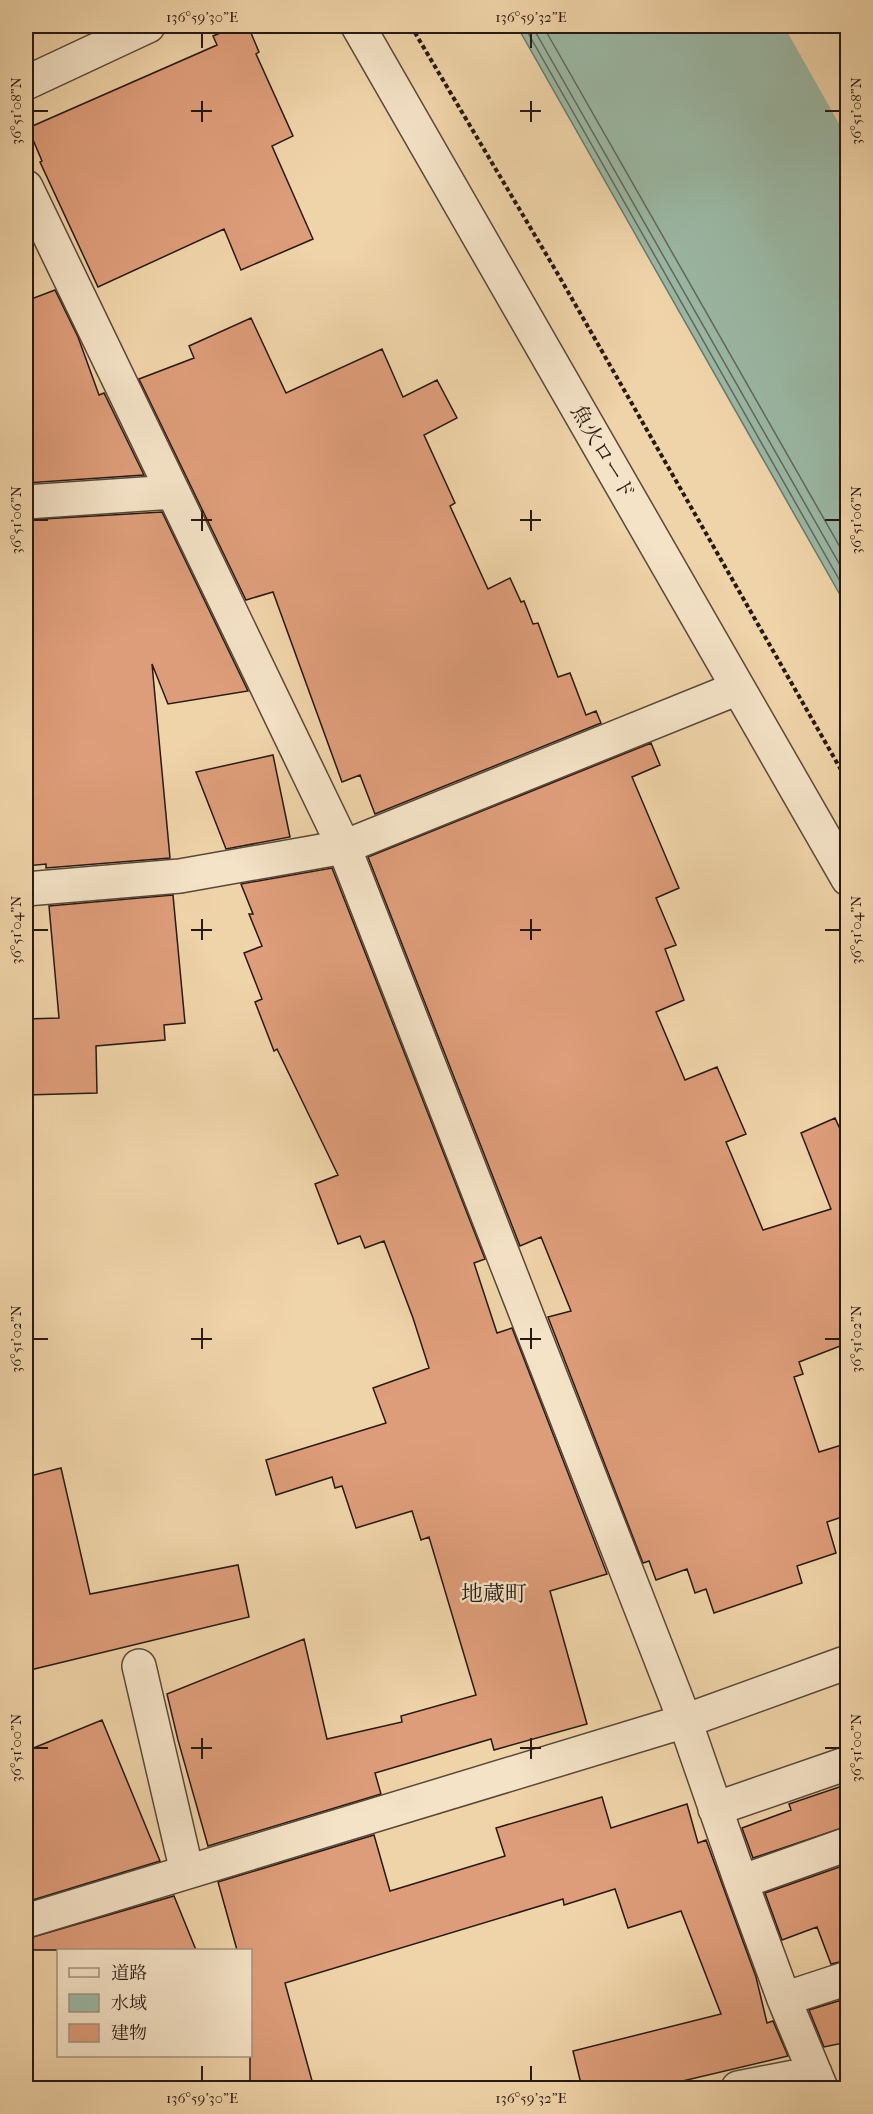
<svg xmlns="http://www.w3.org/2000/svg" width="873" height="2114" font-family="'IM FELL French Canon','Noto Serif JP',serif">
  <rect width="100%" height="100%" fill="#f0d4a9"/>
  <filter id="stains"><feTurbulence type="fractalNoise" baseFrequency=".00333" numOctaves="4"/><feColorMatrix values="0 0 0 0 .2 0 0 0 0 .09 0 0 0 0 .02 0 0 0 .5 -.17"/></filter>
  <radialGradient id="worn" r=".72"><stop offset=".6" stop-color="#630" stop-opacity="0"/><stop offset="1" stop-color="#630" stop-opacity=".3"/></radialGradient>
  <path fill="#9bb8a5" stroke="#6d786b" stroke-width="1.5" d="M517,26H847V607Z"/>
  <path fill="#f0d4a9" d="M784,26H847V138Z"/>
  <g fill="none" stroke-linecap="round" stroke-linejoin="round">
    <path stroke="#61685c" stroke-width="1.5" d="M524,26L848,595
      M532,26L848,579
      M543,26L848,561"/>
  </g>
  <path fill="#de9d7a" stroke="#271914" stroke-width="1.5" d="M237,26H248L259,52L256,54L293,136L272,146L313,239L241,270L224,229L98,287L40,162L42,161L28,128L217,45L213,36Z
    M55,290L78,337L99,395L104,393L144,475L26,483V301Z
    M251,318L286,393L382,349L403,397L437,380L457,418L424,435L455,503L450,506L488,589L510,578L521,602L524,601L533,624L538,623L558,677L570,673L586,715L596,711L601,723L375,814L360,775L342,782L273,592L246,600L139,379L194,358L189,346Z
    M162,512L248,691L168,704L152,664L170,858L46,868V864L26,866V520Z
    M651,743L660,765L632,777L679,888L656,898L676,945L665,949L684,1000L656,1012L685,1080L717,1067L746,1134L726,1142L763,1230L831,1209L801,1133L835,1118L848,1147V1343L799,1362L803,1374L794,1377L819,1452L848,1443V1515L827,1522L836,1553L797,1566L802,1583L714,1613L706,1589L695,1593L687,1569L656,1580L649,1561L643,1563L548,1317L571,1311L541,1237L520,1246L368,857Z
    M273,755L290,837L226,849L196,772Z
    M332,868L485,1259L474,1263L497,1333L512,1328L607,1574L550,1591L587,1724L494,1750L491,1739L375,1773L381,1794L208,1846L178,1740L167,1694L304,1639L327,1739L402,1722L401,1716L476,1695L429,1537L421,1540L412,1511L356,1528L342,1486L335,1488L332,1477L276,1495L266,1460L386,1423L373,1388L429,1368L413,1318L384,1241L365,1248L360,1236L338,1244L315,1184L338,1175L277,1049L274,1051L255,1002L262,999L244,953L262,946L249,914H253L241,884Z
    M173,895L185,1023L164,1025L165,1040L96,1046L97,1093L26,1095V1019L59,1018L49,906Z
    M61,1468L90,1594L238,1565L249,1617L26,1671V1477Z
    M102,1720L160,1861L26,1902V1751Z
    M848,1784V1826L753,1858L742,1828L791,1810L789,1804Z
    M602,1797L611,1828L687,1804L698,1843L706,1840L756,1977L767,2023L773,2021L788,2056L653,2088H582L573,2051L721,2014L681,1911L628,1928L615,1889L564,1905L563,1899L285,1983L314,2088H250V1950H237L218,1882L374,1835L390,1891L505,1856L496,1828Z
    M848,1864V1960L831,1964L817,1927L782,1940L765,1893Z
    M174,1896L196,1950H26V1939Z
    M848,1998V2042L824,2047L809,2010Z"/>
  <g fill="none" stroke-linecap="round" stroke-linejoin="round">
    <g stroke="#594839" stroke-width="36">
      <path id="minor" d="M358,26L848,879
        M26,83L148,26
        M26,187L344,847L685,1721L741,1882L784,1999L821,2088
        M26,502L173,492
        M26,889L180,876L344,847L738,688
        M139,1666L187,1872
        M715,1809L848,1763
        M741,1882L848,1844
        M26,1921L685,1721L848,1662
        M784,1999L848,1978
        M738,2088L815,2073"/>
    </g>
    <path stroke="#271914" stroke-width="4" stroke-dasharray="4.5 3" stroke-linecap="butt" d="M411,26L559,276L848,782"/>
    <use href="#minor" stroke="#f5e3c7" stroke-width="33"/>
  </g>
  <path fill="none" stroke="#271914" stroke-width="2" d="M202,33V48M531,33V48M202,101V122M531,101V122M33,111H48M191,111H212M520,111H541M825,111H840M202,510V531M531,510V531M33,520H48M191,520H212M520,520H541M825,520H840M202,919V940M531,919V940M33,930H48M191,930H212M520,930H541M825,930H840M202,1328V1349M531,1328V1349M33,1339H48M191,1339H212M520,1339H541M825,1339H840M202,1738V1759M531,1738V1759M33,1748H48M191,1748H212M520,1748H541M825,1748H840M202,2066V2081M531,2066V2081"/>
  <g text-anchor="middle" stroke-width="4.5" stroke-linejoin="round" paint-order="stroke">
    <g font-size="21" fill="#271914" stroke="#f5e3c7">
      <text transform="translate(603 452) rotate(60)" y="7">魚火ロード</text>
    </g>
    <g font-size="22" fill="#271914" stroke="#f5e3c7">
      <text x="494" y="1601">地蔵町</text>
    </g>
  </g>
  <rect width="873" height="2114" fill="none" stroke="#f0d4a9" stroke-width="66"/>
  <rect x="57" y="1949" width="195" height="108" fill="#f5e3c7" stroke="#a3927f" stroke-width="1.5"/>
  <rect x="69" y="1968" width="30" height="9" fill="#f5e3c7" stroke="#a3927f" stroke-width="1.5"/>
  <text x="111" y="1979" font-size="18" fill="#271914">道路</text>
  <rect x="69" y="1994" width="30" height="18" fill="#9bb8a5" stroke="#a3927f" stroke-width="1.5"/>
  <text x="111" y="2009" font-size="18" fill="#271914">水域</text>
  <rect x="69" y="2024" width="30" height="18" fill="#de9d7a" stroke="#a3927f" stroke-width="1.5"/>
  <text x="111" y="2039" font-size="18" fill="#271914">建物</text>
  <rect x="33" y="33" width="807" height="2048" fill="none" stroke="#271914" stroke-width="2"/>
  <g font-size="15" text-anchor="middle" fill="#271914">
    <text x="202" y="22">136°59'30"E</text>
    <text x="531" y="22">136°59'32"E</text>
    <text transform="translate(16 111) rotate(-90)" y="5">36°51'08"N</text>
    <text transform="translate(856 111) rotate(-90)" y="5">36°51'08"N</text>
    <text transform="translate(16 520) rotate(-90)" y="5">36°51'06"N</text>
    <text transform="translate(856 520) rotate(-90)" y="5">36°51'06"N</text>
    <text transform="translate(16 930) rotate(-90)" y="5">36°51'04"N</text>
    <text transform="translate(856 930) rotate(-90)" y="5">36°51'04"N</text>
    <text transform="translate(16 1339) rotate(-90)" y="5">36°51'02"N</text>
    <text transform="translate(856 1339) rotate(-90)" y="5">36°51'02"N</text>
    <text transform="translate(16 1748) rotate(-90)" y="5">36°51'00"N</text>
    <text transform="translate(856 1748) rotate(-90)" y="5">36°51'00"N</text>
    <text x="202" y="2103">136°59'30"E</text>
    <text x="531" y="2103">136°59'32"E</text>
  </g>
  <rect width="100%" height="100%" filter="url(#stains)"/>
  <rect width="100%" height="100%" fill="url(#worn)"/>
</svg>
